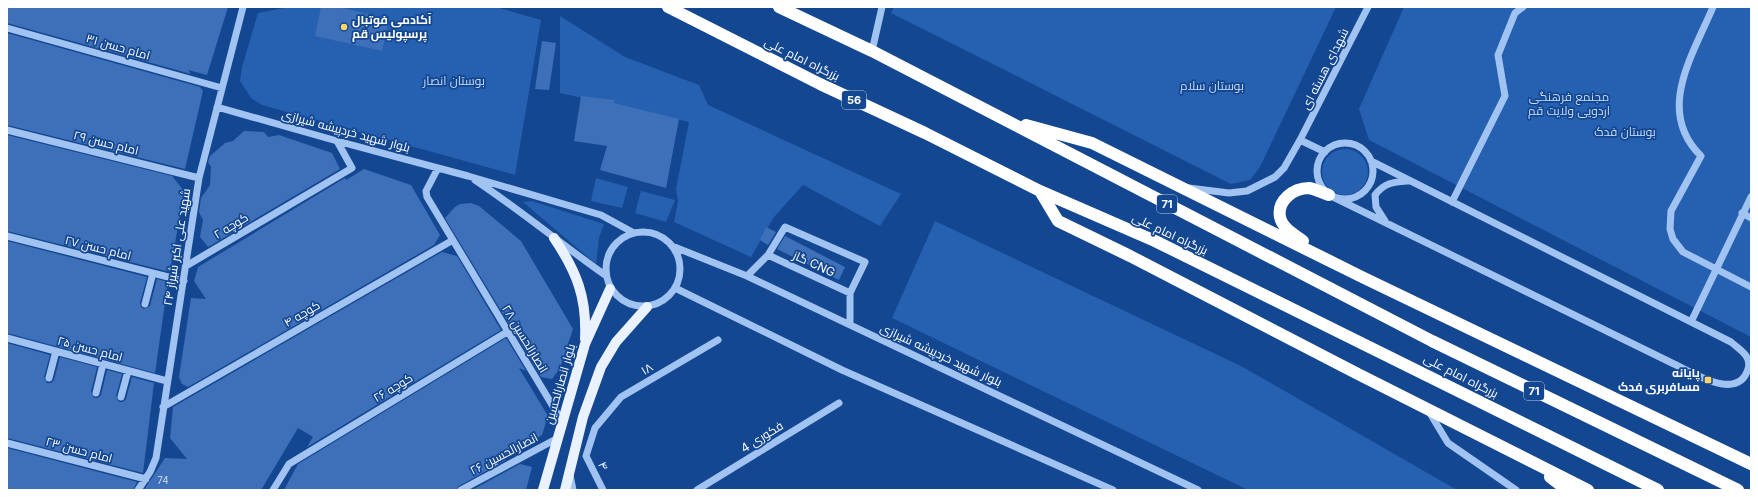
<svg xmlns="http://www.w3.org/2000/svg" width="1758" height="497" font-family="Inter,Cairo,sans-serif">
  <rect width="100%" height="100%" fill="#144791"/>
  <path fill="#2660b0" d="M289,7H496L541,20L515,175L262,105L251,98L240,81L242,67L258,13Z
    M894,7H1336L1260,167L1250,180L1231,184L891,13Z
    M1404,7H1751V337L1369,140L1359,109Z
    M560,16L625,57L699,85L708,105L901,194L880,226L803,185L774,217L751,257L674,222L678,201L676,189L689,122L560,93Z
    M1322 172a23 23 0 1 1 46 0a23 23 0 1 1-46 0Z
    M596,178L628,187L622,208L591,201Z
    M641,191L675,200L666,222L635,213Z
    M532,201L604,224L599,238L596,264L523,202Z
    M935,221L1243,367L1457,490H1248L892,318Z"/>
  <path fill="#3d70b9" d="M7,7H228L207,75L188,70L191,74L7,23Z
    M321,7H338L389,19L382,51L315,36Z
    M7,33L200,87L203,91L185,169L7,125Z
    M542,41L556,43L549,90L535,89Z
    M581,96L615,100L614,103L679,119L666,188L600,170L607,146L574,141Z
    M244,131L264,132L268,137L279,135L332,153L340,169L208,247L200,237L203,220L199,212L201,198L210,185L211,167L208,162L210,156L225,143L233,141Z
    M7,135L172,176L184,191L170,272L7,231Z
    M364,169L411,185L440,235L434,245L188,387L182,384L179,377L191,298L206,299L194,281L198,267L345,178L346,180Z
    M471,203L479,206L521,241L573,329L560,368L552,379L541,377L445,218L455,207L460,204Z
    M766,227L776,232L768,245L760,240Z
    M785,236L845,267L839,280L777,249Z
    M7,241L147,277L140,303L141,307L144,309L150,306L157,279L168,282L155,373L7,333Z
    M442,252L457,256L501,330L307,447L313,437L298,428L261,490H144L165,458L187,459L170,438L173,407Z
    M506,338L526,371L519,368L548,416L542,435L502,459L506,460L459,486L456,490H284L298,464Z
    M7,343L50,355L44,377L47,383H51L54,380L60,357L97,367L91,392L94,398H98L101,395L107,370L122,374L116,396L119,402H123L126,399L132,377L154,383L143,473L7,438Z
    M7,448L137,482L133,490H7Z
    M520,464L532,467L526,490H472Z"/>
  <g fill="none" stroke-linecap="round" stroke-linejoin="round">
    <path stroke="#a1c3f1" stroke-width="7" d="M1713,7C1693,55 1655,111 1701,156L1671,211L1670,229L1673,239L1683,252L1751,287
      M7,28L222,88
      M872,51L882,7
      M217,107L337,141L468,176L601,215L634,233
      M7,130L199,178
      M1300,140L1325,152
      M1317 171a28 28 0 1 1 56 0a28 28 0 1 1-56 0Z
      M438,168L426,191L427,197L563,423
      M475,180C520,210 561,244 605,275
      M1189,188L1229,193L1247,191L1275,177L1284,168L1300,140L1368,7
      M1329,195L1674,364C1694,373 1738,402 1748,369C1752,356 1740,350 1731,342L1371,161
      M1452,202L1505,96L1498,55L1515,13L1523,7
      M1742,213L1751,218
      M1385,221L1376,207L1375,195C1385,182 1394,182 1409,181
      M606 269a37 37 0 1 1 74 0a37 37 0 1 1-74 0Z
      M7,236L184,281
      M672,246L747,276L1198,490
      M768,255L850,293
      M186,266L352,168L337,141
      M747,276L768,255L785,227L865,262L850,293V324
      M675,288L842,370L1113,490
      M145,304L153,273
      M1691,322L1751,197
      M7,338L167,381
      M49,378L56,351
      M96,393L103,364
      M121,397L128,371
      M163,407L453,240
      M1428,410L1448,443L1516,490
      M7,443L146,479
      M570,475L573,490
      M138,490L150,472L156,458L199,178L243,7
      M273,490L289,464L507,332
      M461,490L558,438
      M603,490L586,456L595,428L621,397L718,340
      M697,490L839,403"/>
    <path stroke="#ebf2ff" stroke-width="10" d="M554,238C577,272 587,298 585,339
      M543,490L585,344L610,289
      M565,490L583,417L601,367L616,342L647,307"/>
    <path stroke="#fff" stroke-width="12" d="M668,7L820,84L925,133L1040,191L1155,241L1658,490
      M779,7L872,51L1432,341L1738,490
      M1026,125L1092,143L1362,277L1751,464
      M1040,191L1058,221L1130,256L1358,374L1588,490
      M1303,241C1295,235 1282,228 1280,217C1277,201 1293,188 1309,188C1315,189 1323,193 1329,195
      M1550,477L1567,490"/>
  </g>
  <g fill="#ffd661" stroke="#144791" stroke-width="1.5">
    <circle cx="344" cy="27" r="4"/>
    <rect x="1704" y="376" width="8" height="8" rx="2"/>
  </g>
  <g text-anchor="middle" stroke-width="3.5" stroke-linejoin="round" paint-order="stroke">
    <g font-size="10" fill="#cedbee">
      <text x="163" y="484">74</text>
    </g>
    <g fill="#144791" stroke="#b8c8de" stroke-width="1">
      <rect x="842" y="91" width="24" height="18" rx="3"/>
      <rect x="1157" y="195" width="20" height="18" rx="3"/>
      <rect x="1524" y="382" width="20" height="18" rx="3"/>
    </g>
    <g font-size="11" font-weight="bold" fill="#fff">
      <text x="854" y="104">56</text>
      <text x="1167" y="208">71</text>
      <text x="1534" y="395">71</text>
    </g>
    <g font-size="12" font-weight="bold" fill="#fff" stroke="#144791" text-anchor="start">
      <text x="352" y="24">آکادمی فوتبال<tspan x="352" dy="14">پرسپولیس قم</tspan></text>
      <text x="1700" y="377" text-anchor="end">پایانه<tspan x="1700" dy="14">مسافربری فدک</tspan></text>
    </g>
    <g font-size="12" fill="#fff" stroke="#144791">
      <text transform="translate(118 47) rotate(16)" y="4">امام حسن ۳۱</text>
      <text transform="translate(802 59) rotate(26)" y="4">بزرگراه امام علی</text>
      <text transform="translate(1325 69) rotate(-63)" y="4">شهدای هسته ای</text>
      <text transform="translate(346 131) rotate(15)" y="4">بلوار شهید خردپیشه شیرازی</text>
      <text transform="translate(106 143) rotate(14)" y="4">امام حسن ۲۹</text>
      <text transform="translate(231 226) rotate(-31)" y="4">کوچه ۲</text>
      <text transform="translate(1170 234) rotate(25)" y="4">بزرگراه امام علی</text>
      <text transform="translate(177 247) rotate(-81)" y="4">شهید علی اکبر شیراز ۲۴</text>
      <text transform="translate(98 248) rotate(14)" y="4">امام حسن ۲۷</text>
      <text transform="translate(814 264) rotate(25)" y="4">گاز CNG</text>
      <text transform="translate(302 314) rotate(-30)" y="4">کوچه ۴</text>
      <text transform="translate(525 339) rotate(59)" y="4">انصارالحسین ۲۸</text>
      <text transform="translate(90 349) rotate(15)" y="4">امام حسن ۲۵</text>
      <text transform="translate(941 355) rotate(25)" y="4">بلوار شهید خردپیشه شیرازی</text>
      <text transform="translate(647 369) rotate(-31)" y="4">۱۸</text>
      <text transform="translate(1461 376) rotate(27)" y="4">بزرگراه امام علی</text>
      <text transform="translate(560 384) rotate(-74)" y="4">بلوار انصارالحسین</text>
      <text transform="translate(393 388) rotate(-31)" y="4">کوچه ۲۶</text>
      <text transform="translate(762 437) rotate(-32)" y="4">فکوری 4</text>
      <text transform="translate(79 450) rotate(15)" y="4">امام حسن ۲۳</text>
      <text transform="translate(504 454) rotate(-28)" y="4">انصارالحسین ۲۶</text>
      <text transform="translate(603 466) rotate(64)" y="4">۴</text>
    </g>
    <g font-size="12" fill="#c8defc" stroke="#144791">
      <text x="454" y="85">بوستان انصار</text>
      <text x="1212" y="90">بوستان سلام</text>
      <text x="1569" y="101">مجنمع فرهنگی<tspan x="1569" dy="14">اردویی ولایت قم</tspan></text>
      <text x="1625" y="136">بوستان فدک</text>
    </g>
  </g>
  <rect width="1758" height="497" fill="none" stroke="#ffffff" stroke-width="16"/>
</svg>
